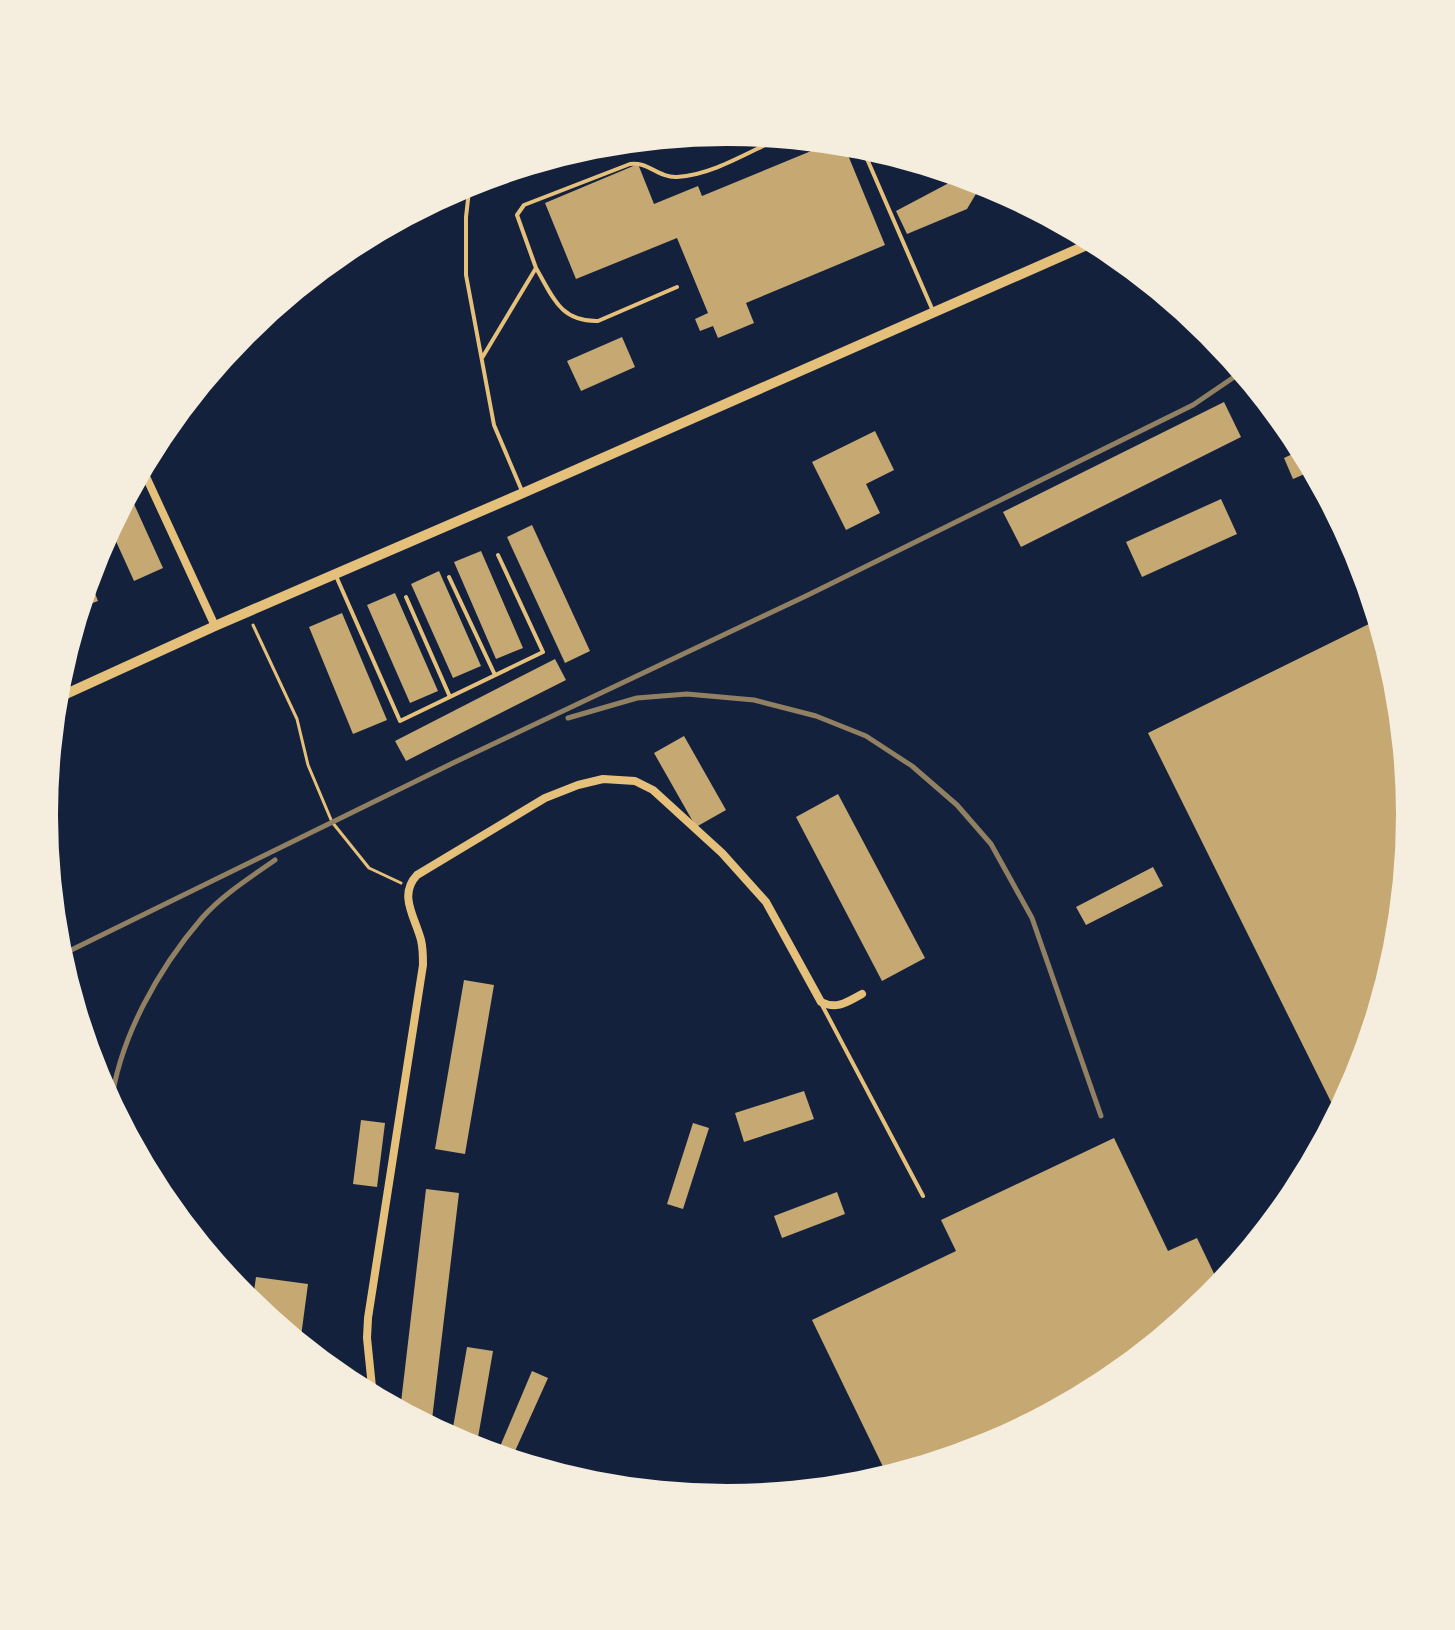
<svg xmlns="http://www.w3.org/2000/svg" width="1455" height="1630" font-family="'DM Sans',sans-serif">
  <rect width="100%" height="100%" fill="#14213d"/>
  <path fill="#c6a872" d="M833,142L843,143L885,245L746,303L754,323L718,338L713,326L700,331L695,319L708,313L677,238L576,279L545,203L638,164L654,204L698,186L702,196Z
    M954,173L983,182L967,209L907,234L896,211L947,184Z
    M622,337L635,367L581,391L567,361Z
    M1224,402L1241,437L1021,547L1003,512Z
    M875,431L894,470L866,484L880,513L846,530L812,462Z
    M1303,449L1314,470L1293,479L1284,458Z
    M129,493L163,568L134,581L110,528Z
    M1221,499L1237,534L1142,577L1126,542Z
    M532,525L590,651L565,663L507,537Z
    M481,551L523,648L496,659L454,562Z
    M439,571L481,666L453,678L411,584Z
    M89,578L98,601L79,608Z
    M395,593L438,691L410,703L367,605Z
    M342,613L387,720L353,734L309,627Z
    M1379,619L1398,682L1411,815L1398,949L1359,1077L1338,1116L1148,733Z
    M555,659L566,680L406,761L395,741Z
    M684,736L726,810L696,827L654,753Z
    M838,794L925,958L882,981L796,817Z
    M1153,867L1163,886L1086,925L1076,907Z
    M464,980L494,985L465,1154L435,1149Z
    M804,1091L814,1119L744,1142L735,1113Z
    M361,1120L385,1123L377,1187L353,1184Z
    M693,1123L709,1128L683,1209L667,1204Z
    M1114,1138L1168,1251L1197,1238L1220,1286L1210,1299L1107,1384L989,1447L888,1477L812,1320L956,1251L941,1220Z
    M426,1189L459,1193L431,1428L400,1411Z
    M837,1192L845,1214L782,1238L774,1216Z
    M174,1212L188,1213L187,1229L176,1216Z
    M256,1277L308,1284L300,1344L252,1305Z
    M467,1347L493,1351L476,1449L451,1439Z
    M532,1371L548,1378L511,1460L496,1456Z"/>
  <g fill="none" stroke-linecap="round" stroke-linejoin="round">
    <path stroke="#e5c07b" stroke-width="3" d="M253,625L297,719L308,765L332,822L369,868L401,883"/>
    <path stroke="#e5c07b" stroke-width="4" d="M861,145L933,311
      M470,182L466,217V275L494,425L522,491
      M470,187L531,170L557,156
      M536,268C553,297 560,322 598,321L677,287
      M482,358L536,268L517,215L524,205L630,164C647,161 659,178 677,177C713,175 750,151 782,137
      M336,576L400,721L543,652L498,555
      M449,577L495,675
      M406,597L450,697
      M822,1005L923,1196"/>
    <path stroke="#e5c07b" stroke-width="8" d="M142,468L215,626
      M373,1397L367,1338L368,1318L423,965C423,957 423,948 421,940C415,917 398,895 417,875L545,798L578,785L603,779L635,781L653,790L722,853L766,902L821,1002C837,1010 847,1002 862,994"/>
    <path stroke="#e5c07b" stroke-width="10" d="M55,699L215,626L523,493L1096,241"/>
    <path stroke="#918062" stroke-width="5" d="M568,718L637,698L687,694L754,700L816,716L866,736L912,766L957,805L991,844L1032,918L1101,1116
      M59,956L453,763L808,595L1193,405L1243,371
      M111,1105C119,1038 159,968 202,918C222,895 251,877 275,860"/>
  </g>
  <path d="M0 0H1455V1630H0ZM58 815a669 669 0 1 1 1338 0a669 669 0 1 1-1338 0Z" fill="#f5edde" fill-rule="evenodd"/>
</svg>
